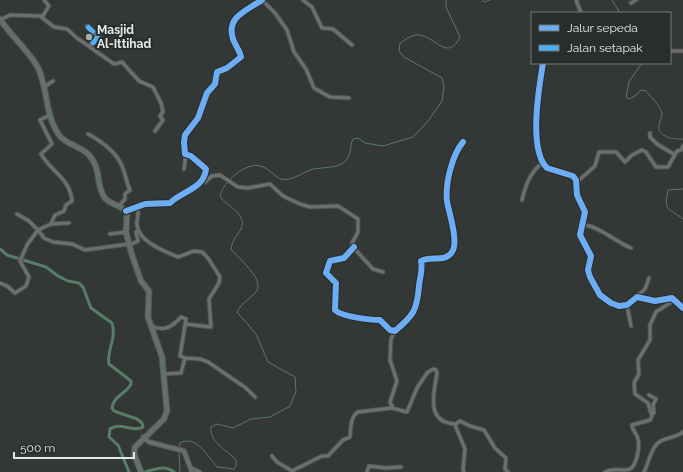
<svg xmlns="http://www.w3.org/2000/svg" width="683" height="472" font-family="Raleway,sans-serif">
  <rect width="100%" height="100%" fill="#333735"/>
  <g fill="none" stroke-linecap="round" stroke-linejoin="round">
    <path stroke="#577c67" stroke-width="1" d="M482,0L484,2L490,0
      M612,0L620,13
      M642,63L629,82L626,97L629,99L635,96L641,90L646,91C651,97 660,105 662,114C662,118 659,121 659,126C657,137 675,140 683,139
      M683,189L668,190C664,213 667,206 683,219
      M179,448L180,443C196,434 208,457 217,467L234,469L236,466V460C228,451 209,442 211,427L217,424L233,428L251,419L270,417L290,406L296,391L295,377L268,362L256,334L237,312C241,304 247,301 254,294C269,281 238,259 231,249C232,241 237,236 241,229C248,214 226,206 220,196C223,182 245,162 261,166C270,169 276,178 281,179C291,182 303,172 313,169C323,167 341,169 347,159C351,154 350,145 353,139L358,138L365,143L383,146L413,137L428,121L442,101L444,87L442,78L404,57L399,51L400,43C406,39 413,34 420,35C435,37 448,62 460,37L446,7V0
      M179,451L180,472"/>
    <path stroke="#577c67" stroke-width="3" d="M0,249L7,255L46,267L58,276L68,281L79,283L83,287L91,308L112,323C117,338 106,352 109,364L131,381V384C126,394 113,396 112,408L114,411L137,419L142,423L143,427C133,433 120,421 110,429L109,437L118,445L129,472
      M145,472C155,469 165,465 174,472"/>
    <g stroke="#505352" stroke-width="5">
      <path id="minor" d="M262,0L275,13L287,30L294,52L306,69L314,88L330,97L349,98
        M303,0L312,7L322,28L333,29L352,45
        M576,0L581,13
        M631,3L636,0
        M42,17L49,6L44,0
        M0,20L10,15L40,16L54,27L67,29L77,38L114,64L122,62L139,81L153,87L161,103L163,112L160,116L163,120L155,131
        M87,26L98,37L90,46
        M670,51H683
        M543,63C539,88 528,149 547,168L573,176L576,180L577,195L585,212L580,235L591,256L588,270L590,277L600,295L611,303L619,306L627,305L637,297L655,301L672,298L683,308
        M44,87L53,81
        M50,115L40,120L52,144L41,154C52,173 70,178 72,201L66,205L64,211L55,215L51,224
        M650,133V137L657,144L675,155
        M88,134C101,141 116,152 122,166C126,175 126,182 130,190L125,194V199L119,206
        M184,169L186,155
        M202,180L205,182L212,176L220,175L238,187L248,188L270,184L283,196L300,204L310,207L338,206L358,219V232L352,243V246L373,269L383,272
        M577,182L595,166L599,152H616L625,162L632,155L642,150L646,152L656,167H668L677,151L681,150L683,146
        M522,200C525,187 531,170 543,163
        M136,206C141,213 136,218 137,225C139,242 164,251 178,257L194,251L202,252L208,258L220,277L219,283L209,299L211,327L185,324
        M126,211L145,204L170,203C182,191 204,189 206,169L191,156L185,154L184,142L185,135L198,118L207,93L215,84L217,72L227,68L241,57C240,51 235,45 233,39C226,17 246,11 262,0
        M17,214L29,221L38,230L51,224L69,223
        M581,224C601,227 614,241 631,248
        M110,234L126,232
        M130,245L138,241L136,232
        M354,247L344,258L330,261L326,273L336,283L335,310C342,317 371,320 380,320L390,330L395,331C414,315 417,310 419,286C420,276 423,270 421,261C431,255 445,263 452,252C459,242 449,213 447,201C445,184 452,155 463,142
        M0,283L7,286L15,293L26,286L29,277L20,261L27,245L38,230L44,238L53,242L72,244L85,250L129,244
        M636,297L645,289L649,278
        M627,305L631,326
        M151,326C164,332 172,327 181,317L186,319L180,356L185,358L200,359L208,362L246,388L255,397
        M165,374L181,373L185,358
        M649,395L656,399L653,405L654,413
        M393,408L390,402L397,381L390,360L391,339L395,331
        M272,456L277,462L292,471L322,456H328L343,440L350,437C351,428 350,417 358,412L392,408L407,412L417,388L427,373L433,369L436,370L437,373C434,393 425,422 455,424
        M191,468L200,472
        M367,472L369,466L386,468L401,467
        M464,472L463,469L465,449L455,425L460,421L470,426L484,430L495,448L506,458L505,469L508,472
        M605,472C614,467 622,472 630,469C637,465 640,446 638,439C637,433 632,431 632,425L650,420L652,416L648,403L635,394L634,383L639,374L638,360L650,340V325L656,312L676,299
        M644,472C649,463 651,444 663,440C670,437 677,437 683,432"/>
    </g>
    <g stroke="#505352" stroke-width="6">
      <path id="major" d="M143,437L149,442L184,451L192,472"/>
    </g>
    <g stroke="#505352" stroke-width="7">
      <path id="highway" d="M0,19C10,35 33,55 39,70C48,91 45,115 59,135C66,145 81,146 89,155C101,168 96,182 103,195C107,205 122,204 127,213L126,232L132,255L141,281L149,291L148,317L162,357L167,411L164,419L135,447L134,454L141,472"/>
    </g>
    <use href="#minor" stroke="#6c6f6d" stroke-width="3"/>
    <use href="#major" stroke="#676f6b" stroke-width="4"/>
    <use href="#highway" stroke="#636f69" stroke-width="5"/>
    <path stroke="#4cb0f7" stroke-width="5" stroke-dasharray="10 5" stroke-linecap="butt" d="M87,26L98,37L90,46"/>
    <g stroke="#282e2b" stroke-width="8">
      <path id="cycleway" d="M543,63C539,88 528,149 547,168L573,176L576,180L577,195L585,212L580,235L591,256L588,270L590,277L600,295L611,303L619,306L627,305L637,297L655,301L672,298L683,308
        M126,211L145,204L170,203C182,191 204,189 206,169L191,156L185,154L184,142L185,135L198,118L207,93L215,84L217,72L227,68L241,57C240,51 235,45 233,39C226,17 246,11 262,0
        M354,247L344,258L330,261L326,273L336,283L335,310C342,317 371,320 380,320L390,330L395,331C414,315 417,310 419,286C420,276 423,270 421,261C431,255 445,263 452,252C459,242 449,213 447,201C445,184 452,155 463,142"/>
    </g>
    <use href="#cycleway" stroke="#6dadf4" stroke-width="6"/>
  </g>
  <circle fill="#a7aba9" stroke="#282e2b" stroke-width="1.5" cx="89" cy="37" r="4"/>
  <g text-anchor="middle" stroke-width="4" stroke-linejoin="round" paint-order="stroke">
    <g font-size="12" font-weight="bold" fill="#e6eae7" stroke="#282e2b" text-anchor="start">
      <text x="97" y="34">Masjid<tspan x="97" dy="14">Al-Ittihad</tspan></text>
    </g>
  </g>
  <rect x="531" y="12" width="140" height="52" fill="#282e2b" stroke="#747976"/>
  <rect x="539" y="25" width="20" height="6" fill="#6dadf4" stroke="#747976"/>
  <text x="567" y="32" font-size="12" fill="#e6eae7">Jalur sepeda</text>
  <rect x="539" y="45" width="20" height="6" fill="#4cb0f7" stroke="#747976"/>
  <text x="567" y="52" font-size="12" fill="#e6eae7">Jalan setapak</text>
  <path d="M14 452v6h120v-6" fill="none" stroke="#e6eae7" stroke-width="2"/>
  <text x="20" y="452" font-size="12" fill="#e6eae7" stroke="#282e2b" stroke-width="3" paint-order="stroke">500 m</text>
</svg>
